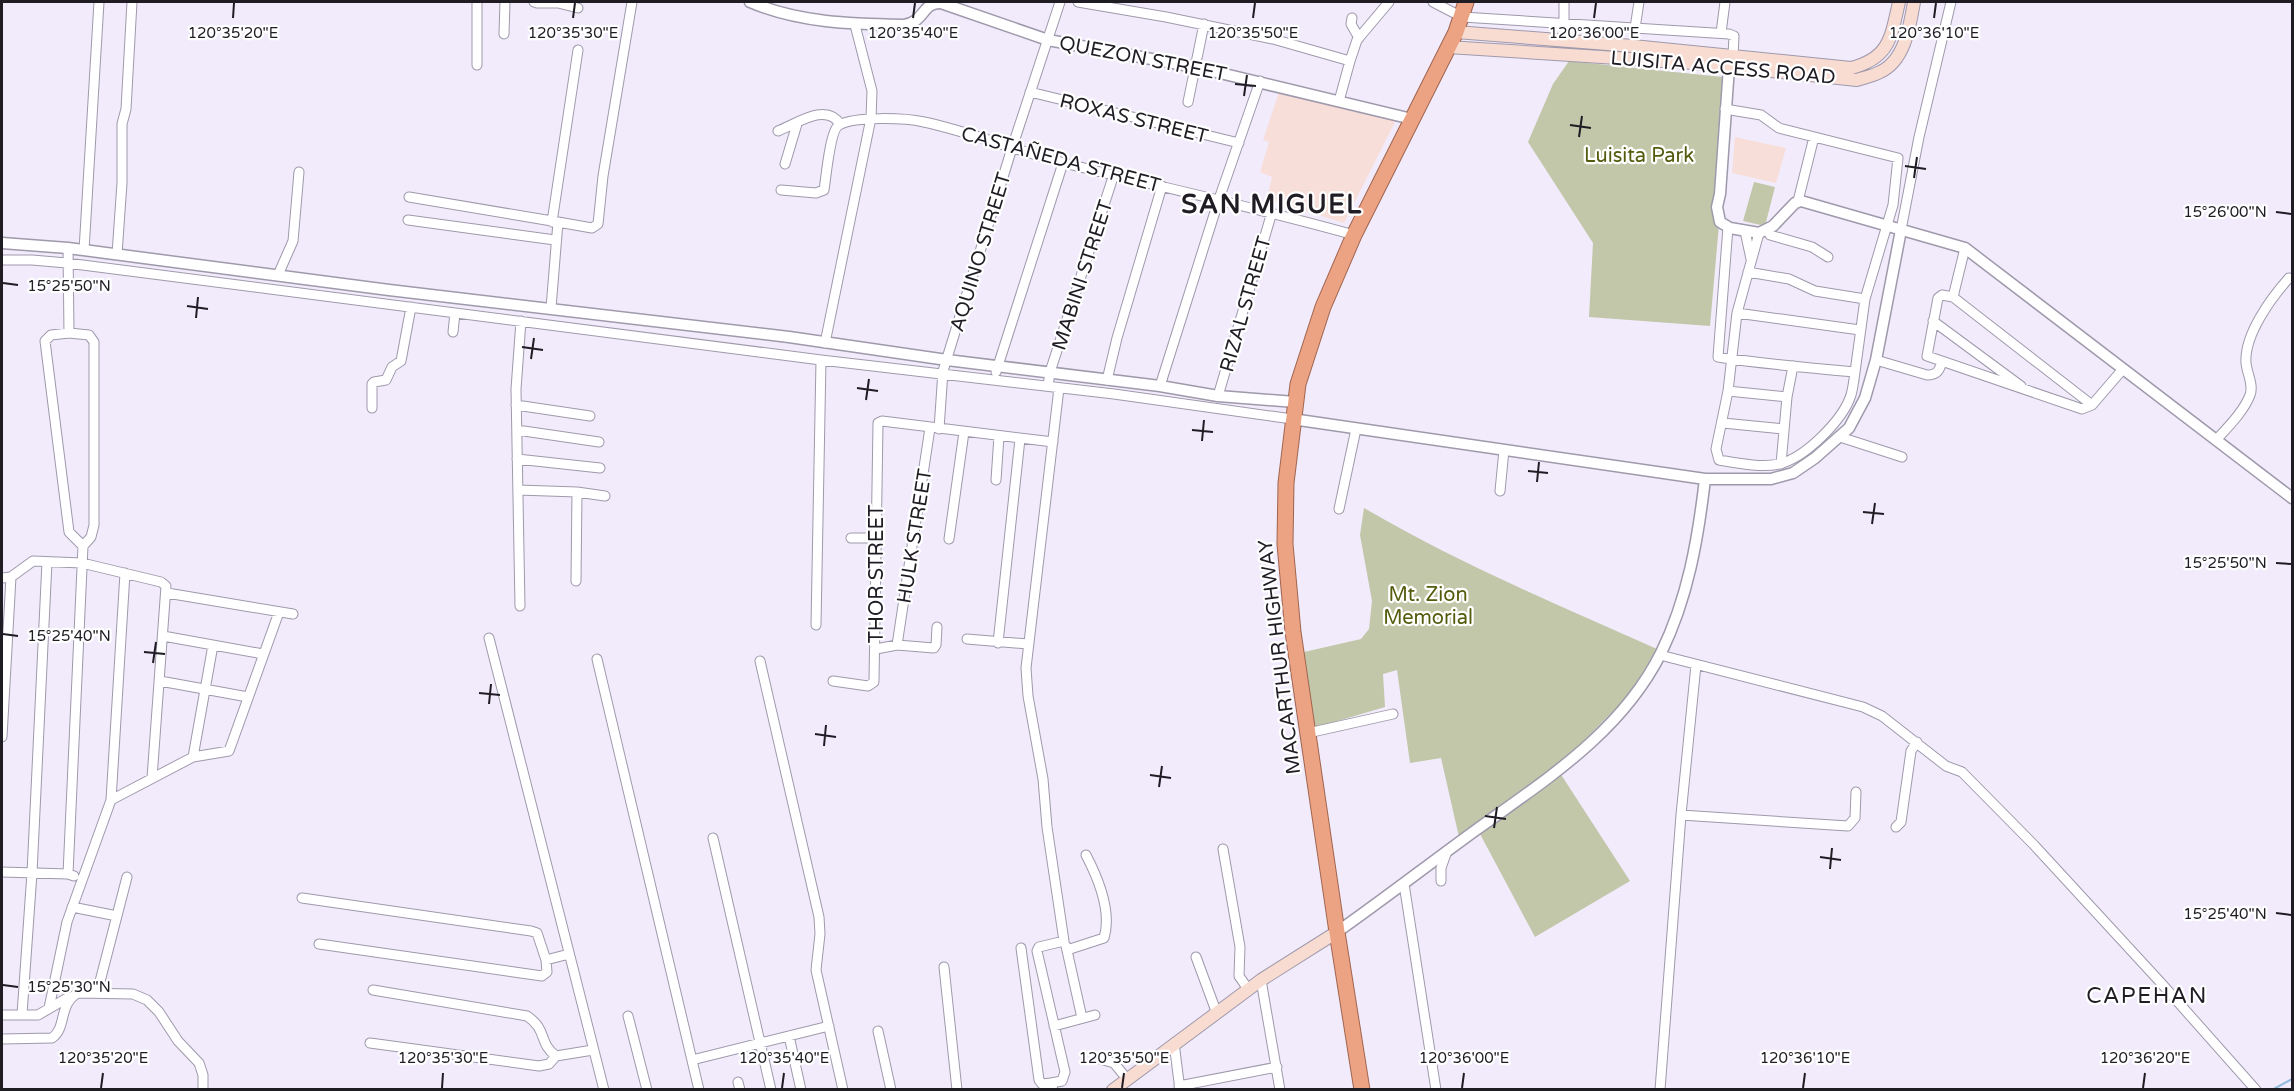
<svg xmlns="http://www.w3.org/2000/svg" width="2294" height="1091" font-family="'Varela Round',sans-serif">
  <rect width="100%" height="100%" fill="#f1ebfc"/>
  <path fill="#f8ded9" d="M1279,92L1396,120L1344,223L1267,199L1272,177L1260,172L1269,142L1263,140Z
    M1735,137L1786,148L1776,183L1732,173Z"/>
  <path fill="#c2c7a9" d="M1569,61L1732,78L1710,326L1589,317L1593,243L1528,142L1553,84Z
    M1754,182L1775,187L1765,226L1743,221Z
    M1364,508C1458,563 1558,605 1657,649L1628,696L1572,753L1459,837L1441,758L1410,763L1397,670L1383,674L1385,707L1314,728L1304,652L1361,639L1369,629L1372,601L1360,535Z
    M1560,773L1630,881L1535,937L1479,832Z"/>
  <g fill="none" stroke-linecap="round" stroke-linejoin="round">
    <path stroke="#91badc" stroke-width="2" d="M2272,1090L2292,1079"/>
    <g stroke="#9f99ac" stroke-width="11">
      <path id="minor" d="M477,2V65
        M534,2L537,3H558L578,8
        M1078,2L1166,17L1273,39L1350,61L1339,101
        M1433,2L1462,17L1729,34L1734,36L1733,55
        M1564,2V23
        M1352,18L1351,24L1359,38
        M1635,28L1639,2
        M1721,33L1725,2
        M504,34L505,2
        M1350,61L1357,40L1389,2
        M1030,92L1239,143
        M1188,102L1204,24
        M1725,109L1761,115L1779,128L1898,158L1893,205L1865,299L1855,372
        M778,131C796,124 826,102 840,124
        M785,164L797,124
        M781,190L816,193L824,190C826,178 830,130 839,125C856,116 905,118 924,122C971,132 1017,151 1064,163C1161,187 1258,208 1354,235
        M409,197L558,222L551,308
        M1798,201L1814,137
        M408,220L555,240
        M552,222L578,50
        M558,222L592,228L598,224L603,176L632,2
        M1728,227L1718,357C1763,364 1809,368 1855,372C1854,380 1853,388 1851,395C1843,420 1805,458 1779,464C1761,468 1737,463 1719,460L1716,449L1728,391L1737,313L1860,330
        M1767,229L1770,235L1812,247L1828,257
        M1901,230L1919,137L1951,2
        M1745,231L1751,259
        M68,248L69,333
        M84,250L99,2
        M117,254L122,183V124L126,109L132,2
        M2,260H32L67,263L821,360L1114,394L1292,419
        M1748,272L1789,279L1815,291L1865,299
        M278,275L293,241L299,172
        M1953,297L1965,248
        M1737,313L1759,233
        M1933,321L2021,386
        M453,332L455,313
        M825,343L871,118L872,91L855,25
        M1876,360L1927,375C1937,375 1939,371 1942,362
        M996,372L1063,163
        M1107,380L1117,338L1162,186
        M1048,386L1050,372L1114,174
        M1160,386L1219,199L1260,81
        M1728,391L1787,397
        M1218,396L1272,212
        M516,405L590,416
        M2092,405L1953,297L1942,295L1938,298L1927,356L1930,357L2082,409L2092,405L2123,369
        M372,408V384L374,382L386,380L392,367L401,361L411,307
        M1723,423L1784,429
        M939,429L943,371L1012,148L1060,2
        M517,430L599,442
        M1840,437L1902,457
        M2217,439C2228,427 2244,411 2250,395C2254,385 2247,374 2246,363C2244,335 2271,298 2289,278
        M517,459L600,468
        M1781,464L1787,397L1793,366
        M996,480L999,436
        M518,490L577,492L605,496
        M1500,491L1504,450
        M1339,509L1356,429
        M851,538H876
        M949,539L964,432
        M2,578L11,577L33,561L82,563L161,582L166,586L152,778
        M576,581L577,492
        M167,593L293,614
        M520,606L516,389L521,321
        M816,625L821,360
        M163,636L263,654
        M489,638L604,1090
        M967,639L1028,644
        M998,643L1020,439
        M897,645L930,428
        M876,649L897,645L934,648L936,645L937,627
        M1660,655L1863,707L1882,716L1946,766L1962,772L2034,845L2162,984L2256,1090
        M597,659L699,1090
        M760,661L819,917L820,934L816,970L843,1090
        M160,681L248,697
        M833,681L868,686L874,682L878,423L882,421L1053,442
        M1308,733L1393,714
        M2,737L11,577
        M193,757L213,645
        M111,800L193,757L229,751L279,612
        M1681,815L1848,826L1855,818L1856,792
        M1896,827L1901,822L1911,751L1917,742
        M713,838L771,1090
        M1223,849L1240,947L1239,976L1248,989
        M2,872L68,874L74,876
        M68,874L83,546L91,537L94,525V342L89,335L69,333L51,335L45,341L69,532L83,546
        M1441,881V868L1447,851
        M1404,884L1436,1090
        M302,898L531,931L537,933L546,960L547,972L542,976L319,944
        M72,907L117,916
        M1066,946L1082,1018
        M1021,948L1039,1080L1042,1084L1051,1083
        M1067,950L1104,938C1112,912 1098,878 1086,855
        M1196,957L1216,1011
        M546,960L569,954
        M944,967L957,1090
        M1261,980L1280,1090
        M373,990L527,1016C548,1030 538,1043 556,1056L593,1050
        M97,993L127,877
        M49,1008L67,922L111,800L125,573
        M22,1014L32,873L47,562
        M2,1015H38L69,997
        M628,1016L647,1090
        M1054,1026L1095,1015
        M878,1031L891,1090
        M789,1036L801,1090
        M2,1039L52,1038C67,1028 58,1004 78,993L133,994L147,1000L159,1012L178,1041L199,1063L203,1075V1090
        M370,1043L539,1066L549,1064L556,1056
        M1174,1043L1180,1090
        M1100,1059L1114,1063L1127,1079
        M692,1060L829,1026
        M738,1082L740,1090
        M1179,1086L1277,1067
        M1053,1090L1051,1083L1062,1081L1065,1072L1037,951L1039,947L1064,941L1047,827L1043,779L1028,696L1026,668L1059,388
        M1660,1090L1681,815L1696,665"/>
    </g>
    <g stroke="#9f99ac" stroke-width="13">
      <path id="tertiary" d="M750,2C800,23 851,24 904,25C925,22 922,2 941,3L1048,40L1195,67L1412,119
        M1731,61L1729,67L1720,194L1717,207L1720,222L1730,228L1759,233L1773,226L1795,203L1801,201L1965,248L2292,498
        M2,243L68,248L389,290L789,337L947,360L1160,386L1218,396L1295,402
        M1292,419L1705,479H1771L1793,473L1815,458L1849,428L1865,398L1876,360L1901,230
        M1337,932C1384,899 1429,864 1476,830C1545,780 1621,733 1661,653C1688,598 1698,539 1705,479"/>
    </g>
    <g stroke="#9f99ac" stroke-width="14">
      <path id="secondary" d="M1456,32L1633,46L1851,68C1890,58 1891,37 1899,2
        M1448,47L1694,63L1857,80C1865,77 1873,76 1880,72C1905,61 1910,25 1914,2
        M1113,1090L1261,980L1337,932"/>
    </g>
    <g stroke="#a0654f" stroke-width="17">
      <path id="trunk" d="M1362,1090L1337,932L1293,632L1285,544L1286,483L1298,384L1323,307L1354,235L1456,32L1466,2"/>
    </g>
    <use href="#minor" stroke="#fff" stroke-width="9"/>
    <use href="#tertiary" stroke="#fff" stroke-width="10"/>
    <use href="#secondary" stroke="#f8dcd1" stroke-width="12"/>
    <use href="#trunk" stroke="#eba384" stroke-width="15"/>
  </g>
  <path fill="none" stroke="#1f1c24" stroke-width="2" d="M233,18L234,3M573,18L575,3M913,18L915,3M1253,18L1255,3M1594,18L1596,3M1934,18L1936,3M1235,84L1256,86M1244,96L1247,75M1570,125L1591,128M1579,137L1582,116M1905,166L1926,169M1914,178L1917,157M2276,212L2291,214M3,283L18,285M187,306L208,309M196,318L198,297M522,347L543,350M531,359L534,338M857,388L878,391M866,400L869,379M1192,430L1213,432M1202,441L1204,420M1528,471L1548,473M1537,482L1539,462M1863,512L1884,514M1872,524L1875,503M2276,563L2291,564M3,634L18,636M144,652L165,654M153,663L156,642M479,693L500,695M489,704L491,684M815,734L836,737M824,746L826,725M1150,775L1171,778M1159,787L1162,766M1485,816L1506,819M1494,828L1497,807M1820,857L1841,860M1830,869L1832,848M2276,913L2291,915M3,985L18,987M101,1088L103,1073M442,1088L443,1073M782,1088L784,1073M1122,1088L1124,1073M1462,1088L1464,1073M1803,1088L1805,1073M2143,1088L2145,1073"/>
  <g text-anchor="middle" stroke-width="4.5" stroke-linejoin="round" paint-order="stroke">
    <g font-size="20" fill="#1f1c24" stroke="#fff">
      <text transform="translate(1143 58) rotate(11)" y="7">QUEZON STREET</text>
      <text transform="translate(1723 67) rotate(5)" y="7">LUISITA ACCESS ROAD</text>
      <text transform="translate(1134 118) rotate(14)" y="7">ROXAS STREET</text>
      <text transform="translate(1061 159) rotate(15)" y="7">CASTAÑEDA STREET</text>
      <text transform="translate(980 252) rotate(-73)" y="7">AQUINO STREET</text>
      <text transform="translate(1082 275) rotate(-72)" y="7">MABINI STREET</text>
      <text transform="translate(1245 304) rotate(-74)" y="7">RIZAL STREET</text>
      <text transform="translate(914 536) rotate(-81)" y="7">HULK STREET</text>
      <text transform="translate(876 574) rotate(-90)" y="7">THOR STREET</text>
      <text transform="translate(1279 657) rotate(-97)" y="7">MACARTHUR HIGHWAY</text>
    </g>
    <g font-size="20" fill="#545b0d" stroke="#fff">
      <text x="1639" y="162">Luisita Park</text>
      <text x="1428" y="601">Mt. Zion<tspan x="1428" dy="23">Memorial</tspan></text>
    </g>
    <g font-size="22" letter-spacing="1.5" fill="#1f1c24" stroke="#fff">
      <text x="2147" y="1003">CAPEHAN</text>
    </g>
    <g font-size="26" font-weight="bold" letter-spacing="1.5" fill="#1f1c24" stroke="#fff">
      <text x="1272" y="213">SAN MIGUEL</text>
    </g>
  </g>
  <g font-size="15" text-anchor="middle" fill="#1f1c24" stroke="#fff" stroke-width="4.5" stroke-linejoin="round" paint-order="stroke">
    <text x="233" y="38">120°35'20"E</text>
    <text x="573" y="38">120°35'30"E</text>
    <text x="913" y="38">120°35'40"E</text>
    <text x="1253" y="38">120°35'50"E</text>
    <text x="1594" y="38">120°36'00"E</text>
    <text x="1934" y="38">120°36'10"E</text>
    <text x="2225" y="217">15°26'00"N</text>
    <text x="69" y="291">15°25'50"N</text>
    <text x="2225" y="568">15°25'50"N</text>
    <text x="69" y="641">15°25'40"N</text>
    <text x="2225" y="919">15°25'40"N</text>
    <text x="69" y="992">15°25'30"N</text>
    <text x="103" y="1063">120°35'20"E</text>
    <text x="443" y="1063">120°35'30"E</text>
    <text x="784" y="1063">120°35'40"E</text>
    <text x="1124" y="1063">120°35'50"E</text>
    <text x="1464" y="1063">120°36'00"E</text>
    <text x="1805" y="1063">120°36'10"E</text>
    <text x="2145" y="1063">120°36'20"E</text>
  </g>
  <rect width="2294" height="1091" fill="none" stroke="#1f1c24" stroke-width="6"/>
</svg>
